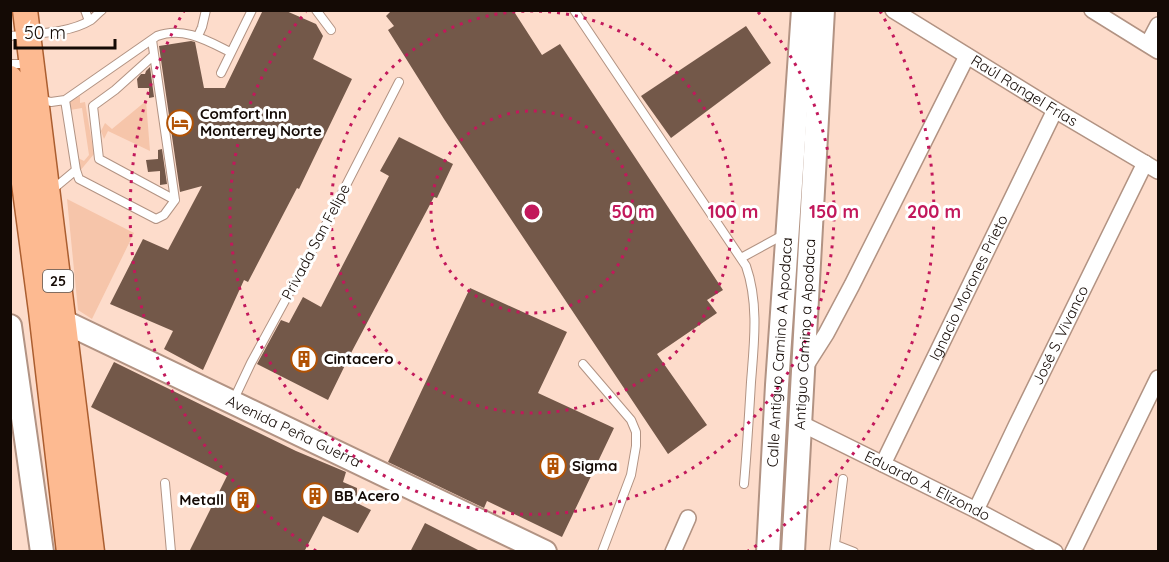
<svg xmlns="http://www.w3.org/2000/svg" width="1169" height="562" font-family="Quicksand,sans-serif">
  <rect width="100%" height="100%" fill="#fddccb"/>
  <path fill="#f6c5aa" d="M80,96V103L85,102L94,154L79,172L78,158L84,161L89,155L82,108L70,110V101Z
    M146,101L150,151L108,131L104,139L101,131L105,123L112,129Z
    M67,199L134,233L92,319L78,310Z"/>
  <path fill="#735849" d="M263,10H284L316,24L323,36L313,59L352,79L299,189L297,188L248,282L244,280L203,370L164,349L173,331L110,304L143,239L168,250L202,186L180,192L159,46L191,41L195,42L204,88H225Z
    M392,10H513L542,55L560,44L723,290L707,300L717,313L657,354L707,425L668,454L444,119L388,30L394,26L386,16Z
    M746,26L771,63L671,138L641,96Z
    M150,67L154,97L149,98V88H138L137,79L141,74H145L146,71Z
    M399,137L453,164L437,198L434,197L351,353L328,400L257,364L281,320L289,323L303,297L321,307L389,176L380,171Z
    M162,149L167,184L160,185V171L148,172L146,160L158,159V150Z
    M470,288L567,332L538,393L614,428L562,537L487,501L484,508L388,462Z
    M114,362L296,451L346,472L343,482L357,488V503L371,510L358,533L323,516L304,552H189L227,476L91,407Z
    M425,523L482,552H410Z"/>
  <g fill="none" stroke-linecap="round" stroke-linejoin="round">
    <g stroke="#b29383" stroke-width="10">
      <path id="lane" d="M85,10L89,21
        M316,10L331,30
        M574,10L746,266C759,303 754,344 751,382C749,416 747,450 744,484
        M10,36C36,33 68,34 91,20C95,17 98,13 102,10
        M198,36L202,27L206,10
        M152,40L175,200L164,215L156,219L79,179L76,170L65,100L157,36C183,26 208,41 230,52
        M154,55L115,90L93,106L99,159L175,200
        M10,64H30
        M221,73L252,10
        M40,99L51,102L65,100
        M52,190L76,170
        M741,258L785,234
        M583,364L631,420L636,432V446L631,475L602,552
        M234,399L251,363L319,238L399,82
        M165,483L171,552
        M836,545L854,552
        M834,552L843,479"/>
    </g>
    <g stroke="#b29383" stroke-width="18">
      <g id="street">
        <path id="s1" d="M893,10L1055,110L1158,171"/>
        <path d="M1092,10L1158,51"/>
        <path d="M1148,44L1158,25"/>
        <path d="M805,367L826,334L852,285L967,56"/>
        <path id="s2" d="M800,423L976,510L1055,552"/>
        <path id="s3" d="M883,464L1055,110"/>
        <path id="s4" d="M976,510L1016,426L1145,163"/>
        <path d="M673,552L688,518"/>
        <path d="M1073,552L1158,378"/>
      </g>
    </g>
    <g stroke="#b29383" stroke-width="26">
      <g id="secondary">
        <path id="s5" d="M48,314L545,552"/>
        <path d="M10,326L42,552"/>
        <path id="s6" d="M768,552L777,385L803,10"/>
        <path id="s7" d="M793,552L823,10"/>
      </g>
    </g>
    <g stroke="#ab5e30" stroke-width="27">
      <path id="primary" d="M25,10L92,552
        M10,78L41,311L69,552"/>
    </g>
    <use href="#lane" stroke="#fff" stroke-width="8"/>
    <use href="#street" stroke="#fff" stroke-width="15"/>
    <use href="#secondary" stroke="#fff" stroke-width="22"/>
    <use href="#primary" stroke="#fdba91" stroke-width="24"/>
  </g>
  <g fill="none" stroke="#c2185b" stroke-width="3" stroke-dasharray="3 6">
    <circle cx="532" cy="212" r="101"/>
    <circle cx="532" cy="212" r="201"/>
    <path d="M758 12A302 302 0 1 1 306 12"/>
    <path d="M316 551A402 402 0 0 1 184 11M880 11A402 402 0 0 1 748 551"/>
  </g>
  <defs>
    <g id="hotel-ring" transform="scale(1.35)"><circle r="9.5" fill="#fff" stroke="#b15204" stroke-width="1.5"/><path d="M-6-4.5h1.5V1H6V5H4.5V3h-9V5H-6ZM-4 0a1.8 1.8 0 1 1 3.6 0ZM.5 0V-2.5h3Q6-2.5 6 0Z" fill="#b15204"/></g>
    <g id="building-ring" transform="scale(1.35)"><circle r="9.5" fill="#fff" stroke="#b15204" stroke-width="1.5"/><path d="M-4-6H4V6H1V3H-1V6H-4ZM-2.5-4.3h1.7v1.8h-1.7ZM.8-4.3h1.7v1.8H.8ZM-2.5-1h1.7V.8h-1.7ZM.8-1h1.7V.8H.8Z" fill="#b15204"/></g>
  </defs>
  <g fill-rule="evenodd">
    <use href="#hotel-ring" x="180" y="123"/>
    <use href="#building-ring" x="304" y="359"/>
    <use href="#building-ring" x="553" y="466"/>
    <use href="#building-ring" x="315" y="496"/>
    <use href="#building-ring" x="243" y="500"/>
  </g>
  <g text-anchor="middle" stroke-width="6" stroke-linejoin="round" paint-order="stroke">
    <rect fill="#fff" stroke="#5a5450" stroke-width="1.5" x="43" y="270" width="30" height="22" rx="4.5"/>
    <g font-size="14" font-weight="bold" fill="#140a05">
      <text x="58" y="286">25</text>
    </g>
    <g font-size="15" fill="#140a05" stroke="#fff">
      <text dy="5" stroke="none"><textPath href="#s1" startOffset="154">Raúl Rangel Frías</textPath></text>
      <text transform="translate(316 242) rotate(-62)" y="5">Privada San Felipe</text>
      <text dy="5" stroke="none"><textPath href="#s3" startOffset="196">Ignacio Morones Prieto</textPath></text>
      <text dy="5" stroke="none"><textPath href="#s7" startOffset="218">Antiguo Camino a Apodaca</textPath></text>
      <text dy="5" stroke="none"><textPath href="#s4" startOffset="194">José S. Vivanco</textPath></text>
      <text dy="5" stroke="none"><textPath href="#s6" startOffset="200">Calle Antiguo Camino A Apodaca</textPath></text>
      <text dy="5" stroke="none"><textPath href="#s5" startOffset="272">Avenida Peña Guerra</textPath></text>
      <text dy="5" stroke="none"><textPath href="#s2" startOffset="142">Eduardo A. Elizondo</textPath></text>
    </g>
    <g font-size="15" font-weight="bold" fill="#140a05" stroke="#fff" text-anchor="start">
      <text x="200" y="119">Comfort Inn<tspan x="200" dy="17">Monterrey Norte</tspan></text>
      <text x="324" y="364">Cintacero</text>
      <text x="572" y="471">Sigma</text>
      <text x="334" y="501">BB Acero</text>
      <text x="224" y="505" text-anchor="end">Metall</text>
    </g>
  </g>
  <circle cx="532" cy="212" r="9" fill="#c2185b" stroke="#fff" stroke-width="3"/>
  <g font-size="18" text-anchor="middle" font-weight="bold" fill="#c2185b" stroke="#fff" stroke-width="6" stroke-linejoin="round" paint-order="stroke">
    <text x="633" y="218">50 m</text>
    <text x="733" y="218">100 m</text>
    <text x="834" y="218">150 m</text>
    <text x="934" y="218">200 m</text>
  </g>
  <rect width="1169" height="562" fill="none" stroke="#140a05" stroke-width="24"/>
  <path d="M15 39v9h100v-9" fill="none" stroke="#140a05" stroke-width="3"/>
  <text x="24" y="39" font-size="18" fill="#140a05" stroke="#ffffff" stroke-width="4.5" paint-order="stroke">50 m</text>
</svg>
